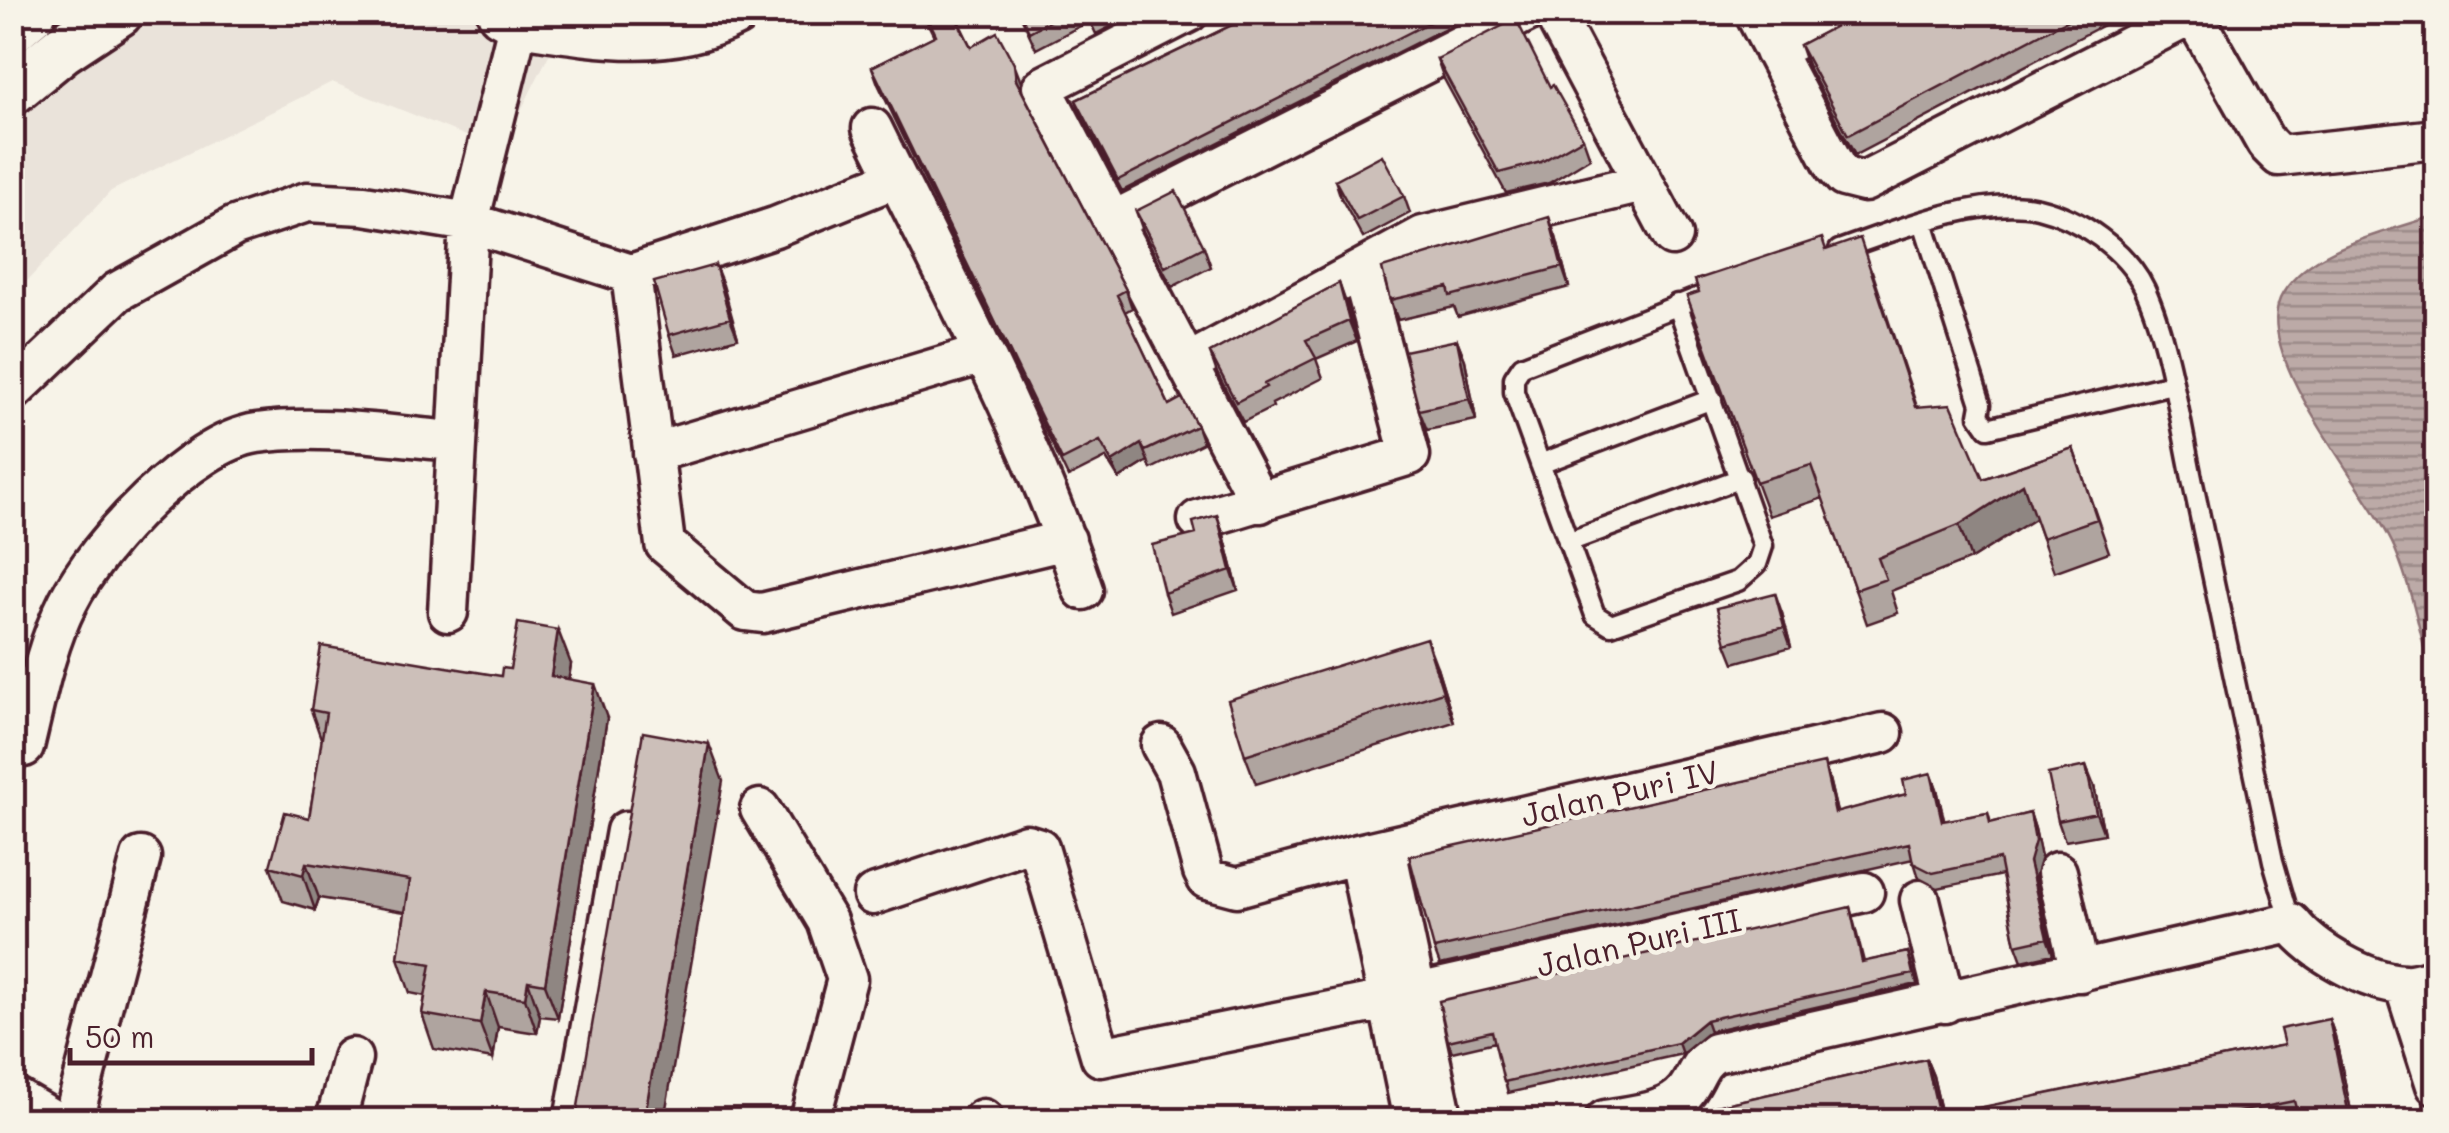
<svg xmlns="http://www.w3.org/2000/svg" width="2449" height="1133" font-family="Mali,sans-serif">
  <defs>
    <pattern id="water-rules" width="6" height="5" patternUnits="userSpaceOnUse" patternTransform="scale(2.5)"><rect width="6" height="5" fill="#bcaaa7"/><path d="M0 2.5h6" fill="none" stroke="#9b8a88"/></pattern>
  </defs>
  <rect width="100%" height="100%" fill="#f7f3e8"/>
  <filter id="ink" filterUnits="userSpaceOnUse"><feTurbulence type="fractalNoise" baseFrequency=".01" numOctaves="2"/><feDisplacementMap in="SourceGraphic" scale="20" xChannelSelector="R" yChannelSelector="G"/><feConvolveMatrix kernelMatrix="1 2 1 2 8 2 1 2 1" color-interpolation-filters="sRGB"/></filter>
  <g filter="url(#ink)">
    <path fill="#eae3da" d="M132,12L570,13L501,150L332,82L111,191L13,296V122L105,25Z"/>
    <path fill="url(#water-rules)" stroke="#8e7275" stroke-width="2.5" d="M2436,215V696C2423,648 2414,594 2395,549C2370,490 2246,351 2283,293C2313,245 2387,233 2436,215Z"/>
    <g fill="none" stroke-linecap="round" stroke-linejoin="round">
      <g stroke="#4a1f2b" stroke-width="25">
        <path id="service" d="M1923,222L1981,404L1979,415L1988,428L2172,384
          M1839,250C1894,231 1981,195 2038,208C2079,218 2126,249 2145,289C2170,344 2181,428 2194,488C2220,613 2247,737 2273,861L2291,923
          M1677,304L1763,546L1757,564L1738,581L1611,625L1595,615L1514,392V378L1522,366L1710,293
          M1540,464L1712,399
          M1568,542L1741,478"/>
      </g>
      <g stroke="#4a1f2b" stroke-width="45">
        <path id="minor" d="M1189,12L1042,87L1260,503
          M1553,12L1672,236
          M1754,12L1836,168L1844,177L1864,182L2197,12
          M2192,12L2266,143L2279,156L2436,139
          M1774,51L1849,12
          M872,128C946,279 1029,430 1083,590
          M1113,221L1527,12
          M631,274L665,544L745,611L762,613L1066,540
          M1187,364L1423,236L1643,183
          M12,392L117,292L235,226L307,202L364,205L469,222L631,274L775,227L896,178
          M653,453L983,354
          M1198,520L1410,455L1361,270
          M448,612L469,222L519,21
          M1161,745L1176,772L1203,871L1207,879L1237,887L1358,854L1883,733
          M24,747C36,698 45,647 68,602C97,544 191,443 257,433C321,424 391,436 455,441
          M760,809L827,921L847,979L810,1120
          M1386,849L1443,1120
          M1358,854L1413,1120
          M2057,872L2080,972
          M873,895L1026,844L1039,848L1101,1057L1386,1000L1864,892
          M1920,900L1945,1003
          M2404,984L2436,1085
          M12,1096L53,1120
          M983,1119L984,1120
          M73,1120L141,857
          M336,1120L352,1058
          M574,1120L626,831
          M1605,1120C1631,1115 1668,1114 1686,1091C1697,1077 1698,1062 1715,1053L2291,923C2314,952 2366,982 2404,984C2414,985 2427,980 2436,978"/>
      </g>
      <g stroke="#4a1f2b" stroke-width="55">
        <path id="tertiary" d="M502,12L519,21C592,32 666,47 734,12
          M12,28L31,12
          M12,90L62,49L118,12"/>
      </g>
      <use href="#service" stroke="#f7f3e8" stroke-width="18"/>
      <use href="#minor" stroke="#f7f3e8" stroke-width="38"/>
      <use href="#tertiary" stroke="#f7f3e8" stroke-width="48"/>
    </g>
    <path fill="#afa49f" stroke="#4a1f2b" stroke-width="2.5" d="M922,12H954L971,47L1021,82L1022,91L1126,290L1132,308L1125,312L1169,405L1197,426L1203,443L1151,469L1148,461L1119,479L1106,458L1068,477L878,84L872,67L934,36Z
      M1019,12H1138L1096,34L1090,21L1036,49Z
      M1259,12H1477L1122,191L1080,112L1076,100Z
      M1779,12H1799L1784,20Z
      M1863,12H2128L1855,155L1807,65L1800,45Z
      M1437,59L1550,87L1583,138L1590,158L1549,183L1506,193L1444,79Z
      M1335,180L1404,196L1410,213L1363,238L1341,198Z
      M1136,211L1204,247L1211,267L1172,287L1143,231Z
      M1556,237L1569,287L1458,317L1454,307L1398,320L1390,300Z
      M1826,250L1872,271L1917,407L1983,479L2073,448L2109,552L2054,572L2035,518L1971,559L1891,591L1898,613L1867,624L1823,498L1769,516L1687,296Z
      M715,265L738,338L676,355L669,335Z
      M1339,283L1357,341L1316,359L1323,378L1272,404L1273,407L1243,422L1217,373L1210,353Z
      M1457,340L1465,360L1476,420L1427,430L1419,410Z
      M1196,534L1224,535L1238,590L1171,613L1164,593Z
      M1782,613L1791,647L1734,663L1726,643Z
      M571,664L569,679L607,718L558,1018L540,1016L537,1033L498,1027L493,1059L434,1049L422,1014L425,996L410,993L398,958L405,912L319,898L315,910L283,901L270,866L309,818L322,741L311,710L501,676L510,669Z
      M1437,667L1454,722L1256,784L1245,755Z
      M1931,773L1937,789L1944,821L1988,813L1991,823L2030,813L2035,829L2041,857L2035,877L2053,954L2022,961L2016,945L2002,875L1938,888L1919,878L1913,859L1440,965L1434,949L1829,779L1837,813L1906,794Z
      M2094,786L2104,834L2065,841L2058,821Z
      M1850,907L1864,962L1908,952L1917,984L1710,1031L1682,1054L1508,1093L1495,1042L1452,1052L1448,1041Z
      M2329,1019L2335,1036L2353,1120H2299L2298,1119L2289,1120H1653L1926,1059L1933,1076L1942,1116L2284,1045Z"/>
    <path fill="#8f8682" stroke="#4a1f2b" stroke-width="2.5" d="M1014,64L1021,82L1022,97L1016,80Z
      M1549,217L1556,237L1569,287L1562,267Z
      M715,265L723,285L738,338L730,318Z
      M1339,283L1346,303L1357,341L1349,321Z
      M1457,340L1465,360L1476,420L1469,399Z
      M1141,444L1148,461L1119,479L1112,462Z
      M2023,484L2036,518L1971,559L1959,525Z
      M1217,515L1224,535L1238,590L1231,570Z
      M1775,593L1782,613L1791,647L1784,627Z
      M558,630L571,664L563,711L551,676Z
      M1426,638L1437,667L1454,722L1443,692Z
      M595,684L607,718L558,1018L545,984Z
      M709,744L723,781L664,1120H644Z
      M1824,763L1829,779L1841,829L1835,813Z
      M2086,766L2094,786L2104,834L2096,813Z
      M1931,773L1937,789L1948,837L1942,821Z
      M2030,813L2035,829L2041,857L2035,877L2053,954L2047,938L2029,862Z
      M306,863L319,898L315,910L303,875Z
      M528,981L540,1016L537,1033L525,998Z
      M486,992L498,1027L493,1059L480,1024Z
      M2329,1019L2335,1036L2353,1120H2350Z
      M1706,1020L1710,1031L1682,1054L1678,1043Z
      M1926,1059L1933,1076L1943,1120H1941Z"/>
    <path fill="#ccbfb9" stroke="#4a1f2b" stroke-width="2.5" d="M925,12H953L971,47L997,32L1014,64L1016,80L1126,290L1117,295L1169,405L1182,398L1197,426L1145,451L1141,444L1112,462L1100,441L1062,460L872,67L936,35Z
      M1020,12H1066L1029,32Z
      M1259,12H1450L1118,180L1076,100Z
      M1863,12H2083L1848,135L1800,45Z
      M1516,19L1550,87L1553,85L1583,138L1541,162L1499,173L1437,59Z
      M1382,155L1404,196L1357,220L1335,180Z
      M1176,191L1204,247L1165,267L1136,211Z
      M1549,217L1562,267L1450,296L1448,287L1390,300L1382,268Z
      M1822,238L1826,250L1860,238L1916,407L1951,404L1983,479L2073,448L2097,519L2042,538L2023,484L1959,525L1878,558L1886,579L1855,590L1811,465L1756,482L1687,296L1699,292L1695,280Z
      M715,265L730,318L669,335L654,282Z
      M1339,283L1349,321L1306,340L1316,358L1264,384L1266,387L1236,402L1210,353Z
      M1457,340L1469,399L1419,410L1404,351Z
      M1217,515L1231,570L1164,593L1152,545L1196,534L1193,522Z
      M1775,593L1784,627L1726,643L1717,608Z
      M518,623L558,630L551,676L595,684L545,984L528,981L525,998L486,992L480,1024L422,1014L431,964L398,958L410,880L306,863L303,875L270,866L285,812L309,818L326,713L311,710L321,646L501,676L502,668L510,669Z
      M1426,638L1443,692L1245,755L1228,700Z
      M643,732L709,744L644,1120H588L576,1118Z
      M1824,763L1835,813L1906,794L1903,780L1931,773L1942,821L1988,813L1990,823L2030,813L2035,841L2029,862L2047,938L2016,945L1999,859L1933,873L1913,863L1909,843L1434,949L1409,856Z
      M2086,766L2096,813L2058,821L2048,774Z
      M1850,907L1862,962L1908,952L1913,974L1706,1020L1678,1043L1504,1082L1492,1031L1448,1041L1439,1001Z
      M2329,1019L2350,1120H2299L2294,1101L2198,1120H1653L1926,1059L1939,1116L2284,1045L2280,1029Z"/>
  </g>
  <g text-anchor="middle" stroke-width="9" stroke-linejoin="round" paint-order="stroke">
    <g font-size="32" fill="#4a1f2b" stroke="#f7f3e8">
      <text transform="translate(1620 794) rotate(-13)" y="11">Jalan Puri IV</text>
      <text transform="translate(1639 943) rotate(-13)" y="11">Jalan Puri III</text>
    </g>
  </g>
  <rect width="2449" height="1133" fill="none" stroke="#f7f3e8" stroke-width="50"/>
  <rect x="25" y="25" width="2399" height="1083" fill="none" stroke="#4a1f2b" stroke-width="4" filter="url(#ink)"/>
  <path d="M70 1048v15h242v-15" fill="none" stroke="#4a1f2b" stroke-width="5"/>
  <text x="85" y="1048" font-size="30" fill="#4a1f2b" stroke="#f7f3e8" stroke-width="8" paint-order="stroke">50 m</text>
</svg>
